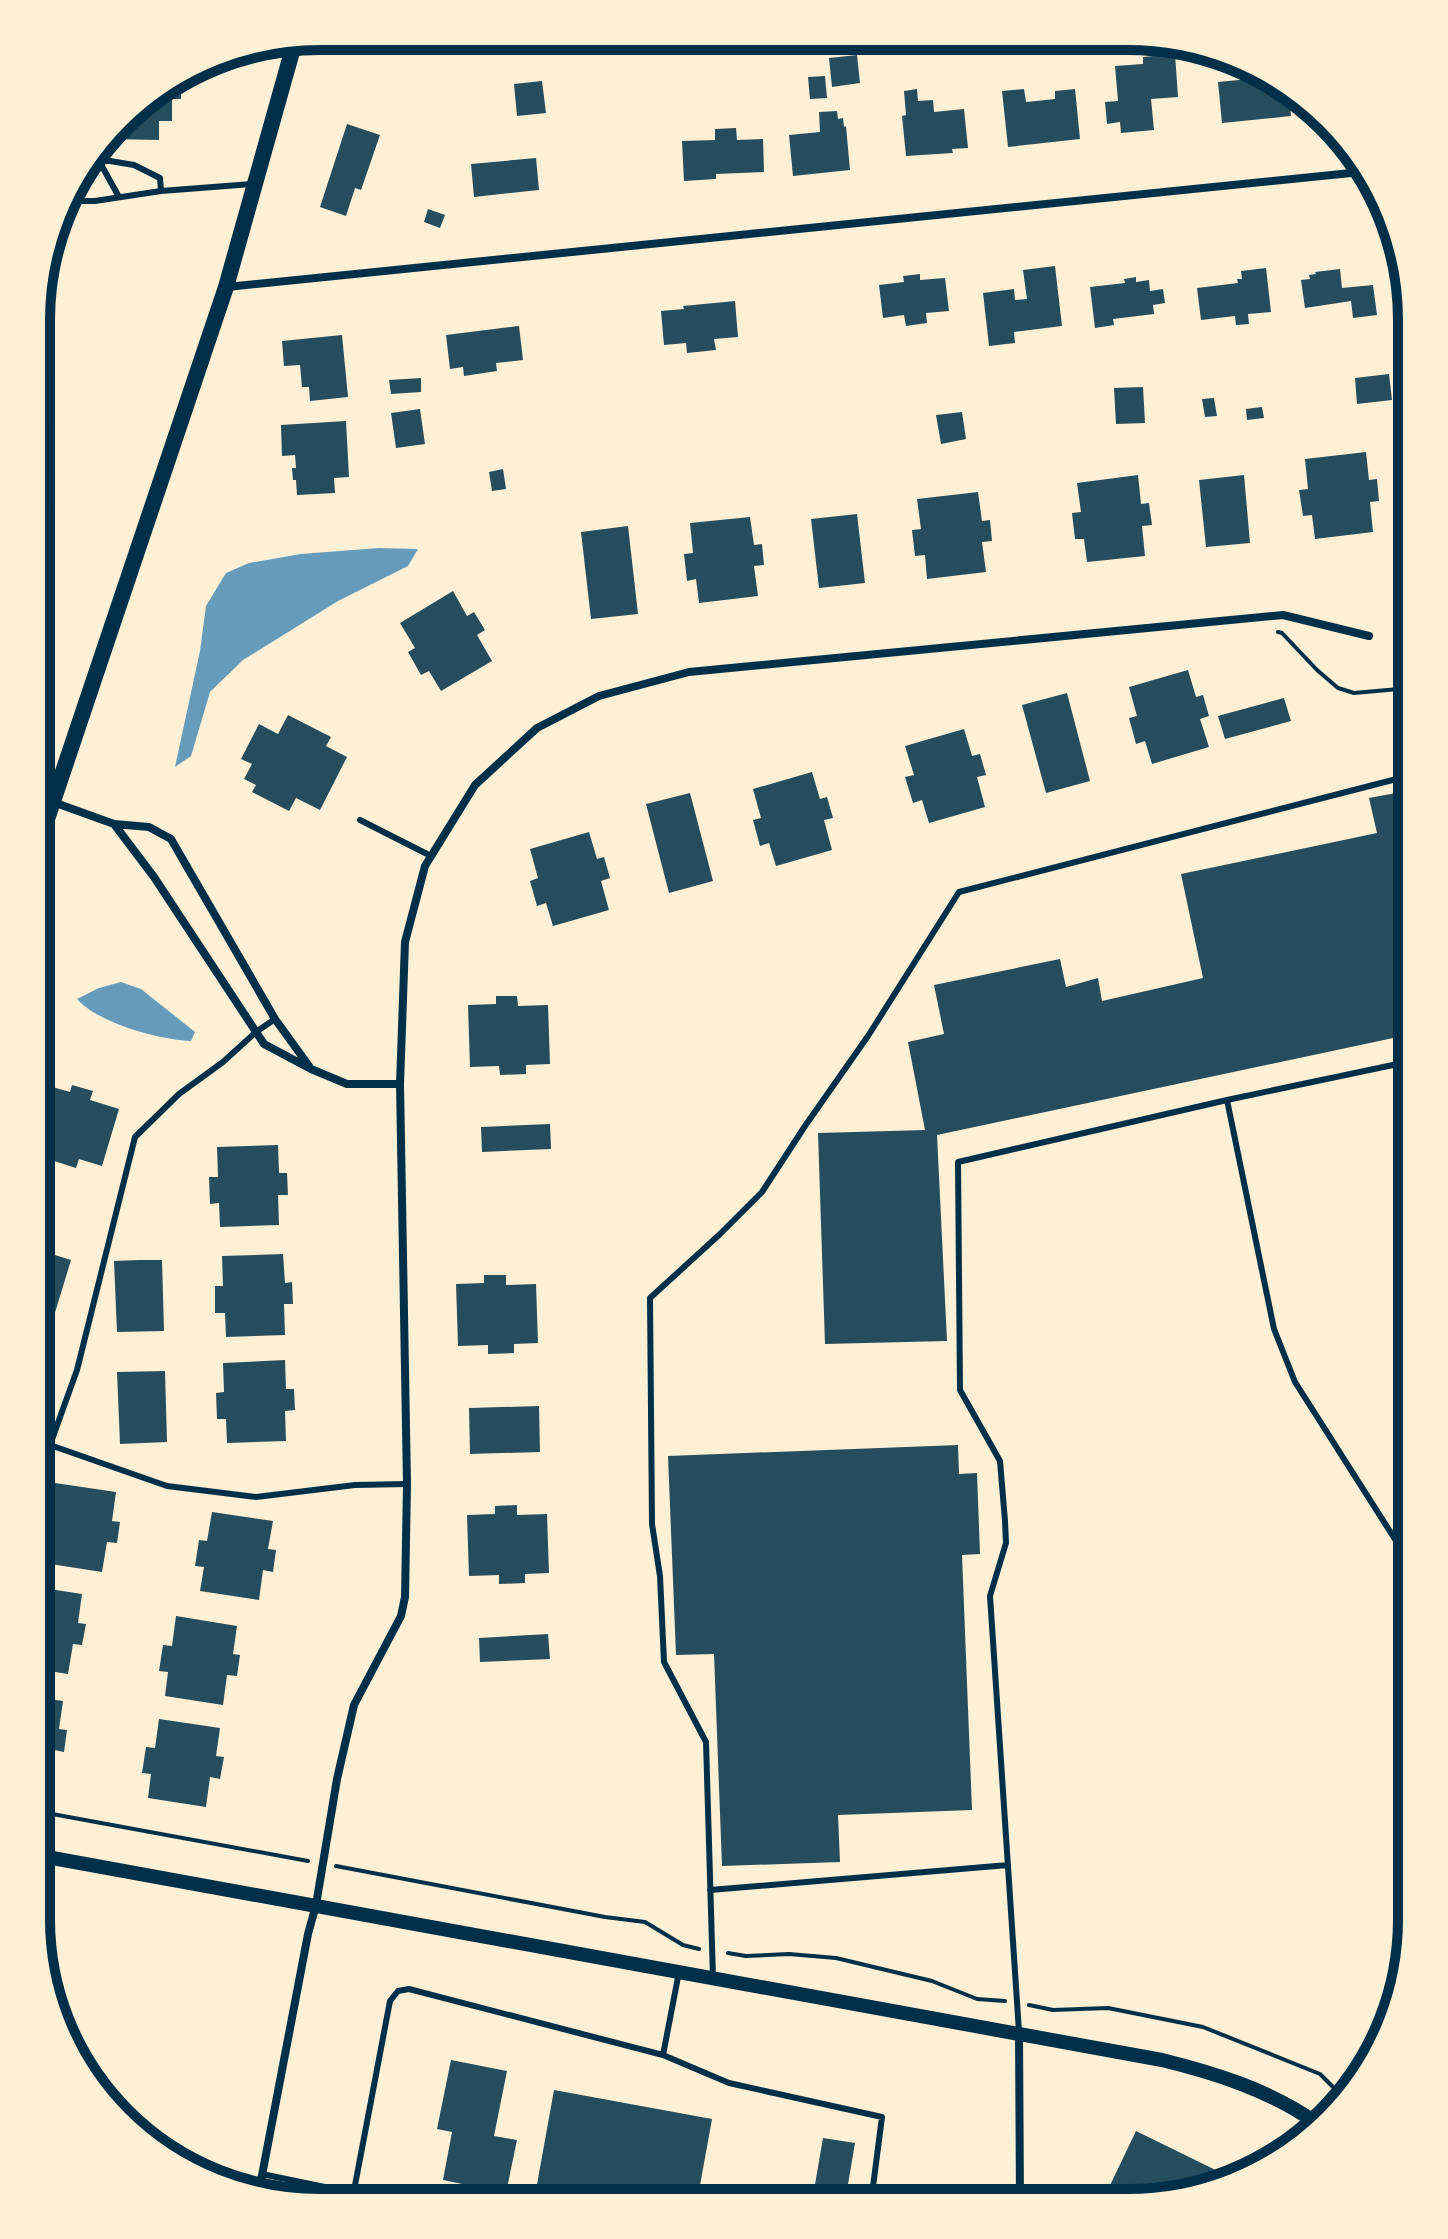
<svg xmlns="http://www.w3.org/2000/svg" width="1448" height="2239" font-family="Literata,serif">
  <rect width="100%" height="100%" fill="#fdf0d5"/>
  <path fill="#669bbc" d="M379,548L418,549L408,566L338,601L243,660L210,692L191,756L175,767L200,651L206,606L226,573L249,563L301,554Z
    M121,982L141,989L195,1032L191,1041C160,1040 98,1023 77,999L99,988Z"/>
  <path fill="#264d5e" d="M1175,54L1178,97L1151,99L1154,130L1121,133L1120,122L1107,124L1105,102L1118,101L1115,66L1143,64V57Z
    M857,55L860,83L832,87L829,58Z
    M186,73V85L181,84V99H172V121H159V140L107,139L132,107Z
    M825,76L827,98L810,99L808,77Z
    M1260,78L1288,89L1291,116L1222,123L1218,82Z
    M542,81L546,113L517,116L514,84Z
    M917,89L918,101L933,100L934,112L964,109L968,148L952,149L953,153L906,156L902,116L906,115L904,91Z
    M1024,89L1026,102L1055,99V91L1075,89L1080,139L1008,147L1002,91Z
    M837,111L838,119L843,118L844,127L846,126L850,170L793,176L789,135L820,132L819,112Z
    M347,124L380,135L361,190L355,188L346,216L320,207Z
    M736,128L737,140L763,139L764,172L716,174V179L684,181L682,141L715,140V129Z
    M536,158L539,190L474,197L471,164Z
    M428,209L445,215L440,228L424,222Z
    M1055,266L1062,326L1014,332L1015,343L989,346L983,293L1014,289L1015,300L1027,299L1023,270Z
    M1266,268L1271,312L1248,314L1249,324L1236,325L1235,316L1201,320L1197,288L1238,283L1237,279H1242L1241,271Z
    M1340,269L1342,288L1373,285L1377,315L1353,318L1351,301L1305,308L1301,280L1310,279L1309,275L1316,274L1315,272Z
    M920,274V280L945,278L949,311L926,313L927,323L906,326L904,315L883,318L879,285L904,282L903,276Z
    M1136,277V282L1149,280L1150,291L1163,289L1165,303L1153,305L1154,314L1113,319L1114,325L1095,328L1090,287L1125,283L1124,279Z
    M735,301L738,337L714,339L716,350L687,353L686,343L664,345L661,311L684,309L683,306Z
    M519,326L523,360L496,363L497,371L464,376L463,367L450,369L446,335Z
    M342,335L348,397L310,401L309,387H302L300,365L284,366L282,341Z
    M1389,374L1392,400L1357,404L1355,378Z
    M421,378V392L391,394L389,380Z
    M1143,387L1145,423L1116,424L1114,388Z
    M1214,398L1217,416L1205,417L1202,399Z
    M1262,407L1264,418L1247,420L1246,409Z
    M420,409L425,444L396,448L391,413Z
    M962,412L966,439L941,444L936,415Z
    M346,421L349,477L334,478L335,493L297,495L296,480H293L292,468H296L295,455L282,456L281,425Z
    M1366,452L1369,480L1377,479L1379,501L1370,502L1373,532L1315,539L1312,515L1303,516L1299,490L1308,489L1305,459Z
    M503,469L506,489L492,491L489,472Z
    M1138,475L1141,504L1149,503L1152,525L1142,526L1145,556L1087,562L1084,539H1075L1072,513L1081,512L1077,483Z
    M1244,475L1250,543L1206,547L1199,480Z
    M978,492L982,521L990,520L992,541L982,542L986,572L927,579L925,555L915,556L912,530L921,529L917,499Z
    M857,514L865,583L819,588L811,519Z
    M750,517L754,545L762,544L764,565L754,566L758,596L699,603L696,579L687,581L684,554L693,553L690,523Z
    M628,526L638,614L591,619L581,532Z
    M453,591L467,616L474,612L485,630L477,635L492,661L441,691L429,671L421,675L408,652L415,648L400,623Z
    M1188,670L1196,697L1203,695L1209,716L1200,719L1209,747L1152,764L1145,741L1136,744L1129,718L1137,716L1129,687Z
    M1067,693L1090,781L1046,793L1022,705Z
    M1284,698L1291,721L1225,739L1218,716Z
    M288,715L331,737L326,746L347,757L320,810L296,798L289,811L252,792L256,785L244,779L252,764L241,759L259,724L278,734Z
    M964,729L972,756L980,754L986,775L977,777L985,807L929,823L922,800L913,803L905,777L914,775L905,746Z
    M812,772L820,799L827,797L833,818L824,820L832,850L776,866L769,843L760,846L753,820L761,818L753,789Z
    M1412,790V1034L937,1135L947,1341L825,1344L818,1133L925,1130L908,1042L944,1034L934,985L1060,959L1066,987L1098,978L1102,1001L1203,978L1181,874L1377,833L1369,798Z
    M690,793L713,881L669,893L646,804Z
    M589,832L597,859L604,857L610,878L601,881L609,910L553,926L546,903L537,906L530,881L538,878L530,849Z
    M496,996H517L518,1006L548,1005L550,1064L526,1065V1074L500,1075L499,1066L470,1067L468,1005L496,1004Z
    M42,1084L70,1092L72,1085L93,1091L90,1100L119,1109L102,1166L79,1159L76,1168L51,1160L54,1152L37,1147V1102Z
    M550,1124L551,1149L482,1152L481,1127Z
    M278,1145L279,1173H287L288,1195H278L279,1225L220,1227L219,1203L210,1204L209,1177H218L217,1147Z
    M37,1239L45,1242L42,1251L71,1260L54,1316L37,1311Z
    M283,1254L285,1283L292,1282L293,1304H284L285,1335L226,1337L225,1313H215V1286H223L222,1256Z
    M139,1260H162L164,1331L117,1332L114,1261Z
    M484,1275H506V1285L536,1284L538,1343L514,1344V1353L488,1354V1345L458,1346L456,1284L484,1283Z
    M285,1360L286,1389H294L295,1410L285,1411L286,1441L227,1443L226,1419H217L216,1393L224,1392L223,1363Z
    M165,1371L167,1442L120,1444L117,1372Z
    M37,1379L44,1382L37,1404Z
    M539,1406L540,1452L470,1454L469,1408Z
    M958,1445L959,1474L977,1473L980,1554L962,1555L972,1810L838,1815L840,1862L722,1866L714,1654L676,1655L668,1456Z
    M55,1483L116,1492L112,1521L120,1522L117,1543L107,1542L102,1572L44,1563L47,1539L38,1537L42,1511L51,1513Z
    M517,1505V1515L547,1514L549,1573L525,1574V1583L499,1584V1575L469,1576L467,1515L495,1514V1506Z
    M212,1512L273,1521L268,1549L276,1550L273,1572L263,1570L259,1600L200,1591L204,1567L195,1566L199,1540L207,1541Z
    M36,1587L82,1594L78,1623L86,1624L82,1645L73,1644L68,1674L36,1669Z
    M176,1616L237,1626L233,1654L240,1655L237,1676L227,1675L223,1705L165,1696L168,1672L159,1671L163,1645L172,1646Z
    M548,1634L550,1659L480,1662L479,1638Z
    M36,1697L63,1701L59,1729L67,1730L64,1752L54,1750L50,1780L36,1778Z
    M159,1719L220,1728L216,1756L224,1757L220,1779L210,1777L206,1807L148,1798L151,1774L142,1773L146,1747L155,1748Z
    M451,2060L507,2071L494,2136L517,2140L506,2193L443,2180L452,2132L437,2129Z
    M554,2090L712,2119L697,2202L534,2201Z
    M1136,2131L1238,2181L1129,2203H1109L1103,2200Z
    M823,2138L855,2143L845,2202H812Z"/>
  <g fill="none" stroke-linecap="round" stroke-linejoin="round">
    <path stroke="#003049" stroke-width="4" d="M1278,632L1282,633L1317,670L1338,688L1354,693L1399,689L1412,683
      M36,1811L308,1861
      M336,1866L605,1917L645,1922L683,1945L699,1949
      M728,1953L746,1956L789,1954L836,1958L932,1981L977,1999L1005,2001
      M1029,2005L1053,2010L1108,2008L1203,2027L1320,2074L1345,2099"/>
    <path stroke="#003049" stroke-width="6" d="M92,159H98L119,197
      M98,159L134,165L160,178L161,191
      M63,201H95L161,191L252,184
      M360,820L431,856
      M275,1019L256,1032L223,1062L179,1094L135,1137L77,1370L50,1445L167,1486L256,1497L355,1485L407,1484
      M1227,1100L1274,1329L1295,1382L1412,1566
      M1403,1552L1412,1542
      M710,1890L1008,1865
      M713,1978L706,1742L664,1662L660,1576L652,1524L650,1298L719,1235L762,1192L805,1126L868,1036L959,892L1412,775
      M1019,2032L990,1596L1006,1543L1005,1521L1000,1461L960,1390L958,1162L1227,1100L1412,1061
      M663,2055L729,2083L882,2117L871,2202
      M262,2174L392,2201
      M352,2201L390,2001L398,1991L409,1989L663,2055L679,1972"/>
    <path stroke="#003049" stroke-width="8" d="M227,287L1361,172
      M53,802L114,824L149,827L171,839L275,1019L309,1066
      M114,824L154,877L264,1044L311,1069L347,1084H400
      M1019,2034L1020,2203
      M259,2191L308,1934L316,1905L337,1779L354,1705L401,1616L405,1597L407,1484L400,1084L405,942L425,866L475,785L537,728L599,696L689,672L1283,615L1369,636"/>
    <path stroke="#003049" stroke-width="14" d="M36,1855L1162,2060C1215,2073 1269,2090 1315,2122"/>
    <path stroke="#003049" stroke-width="16" d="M38,846L226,287L295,41"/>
  </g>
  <path d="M0 0H1448V2239H0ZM320 50H1128A270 270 0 0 1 1398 320V1919A270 270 0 0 1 1128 2189H320A270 270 0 0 1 50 1919V320A270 270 0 0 1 320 50Z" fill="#fdf0d5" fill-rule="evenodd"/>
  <path fill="none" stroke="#003049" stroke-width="10" d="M320 50H1128A270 270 0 0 1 1398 320V1919A270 270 0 0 1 1128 2189H320A270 270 0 0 1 50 1919V320A270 270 0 0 1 320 50Z"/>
</svg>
